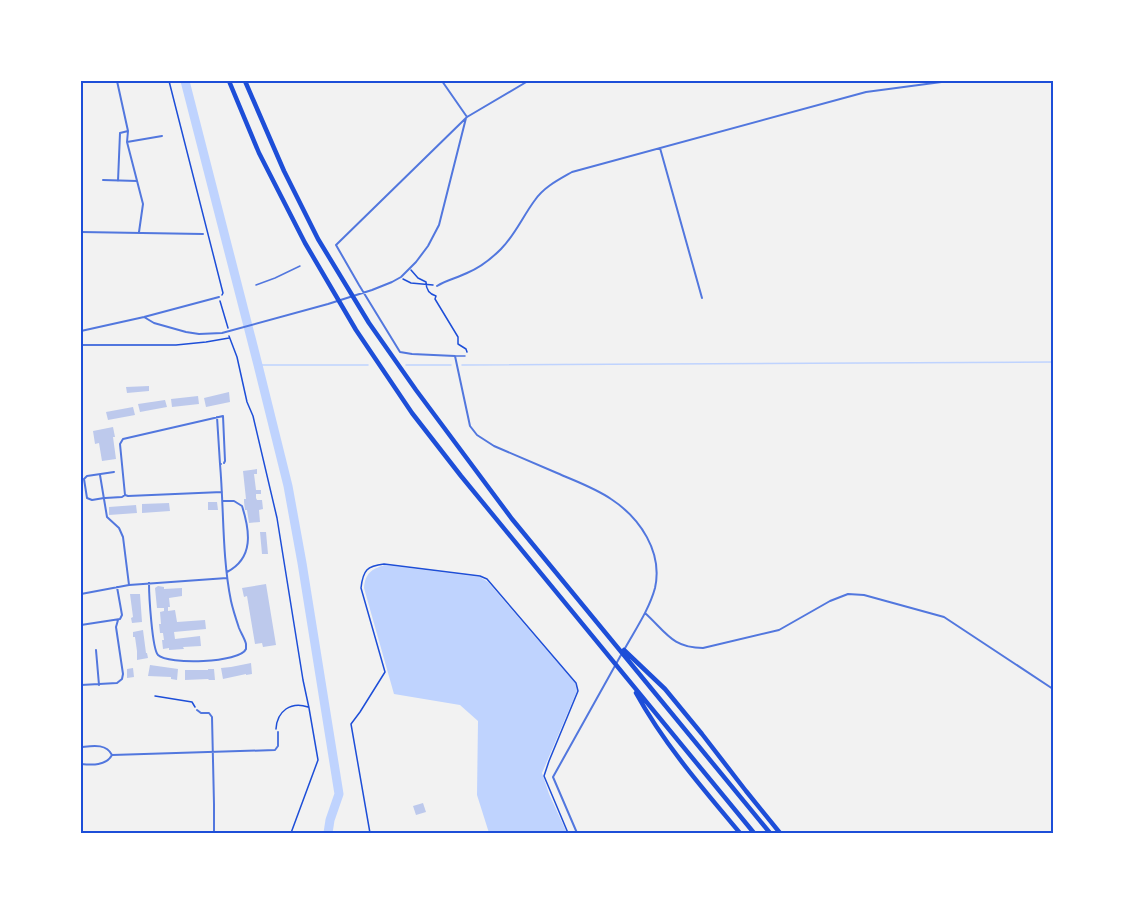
<svg xmlns="http://www.w3.org/2000/svg" width="1134" height="914" font-family="'Varela Round',sans-serif">
  <rect width="100%" height="100%" fill="#f2f2f2"/>
  <path fill="#bfd3fe" d="M385,565L480,577L488,582L575,683L577,691L542,773L549,794L567,833H489L477,795L478,721L460,705L394,694L364,588C365,574 371,569 385,565Z"/>
  <g fill="none" stroke-linecap="round" stroke-linejoin="round">
    <path stroke="#bfd3fe" stroke-width="1.5" d="M258,365H368
      M406,365H451
      M462,365L1053,362"/>
    <path stroke="#bfd3fe" stroke-width="9" d="M185,81L258,365L288,486L302,563L339,794L330,820L328,833"/>
  </g>
  <path fill="#bdc9ec" d="M149,386V391L127,393L126,387Z
    M229,392L230,402L206,407L204,398Z
    M198,396L199,404L172,407L171,399Z
    M165,400L167,407L140,412L138,404Z
    M133,407L135,415L108,420L106,412Z
    M113,427L115,437H113L116,459L102,461L99,443L95,444L93,431Z
    M257,469V474H254L256,490H261V494H256V498L257,500H262L263,509L259,510L260,522L249,523L247,510H245L244,502V499H246L243,471Z
    M208,502H217L218,510H208Z
    M169,503L170,511L142,513V504Z
    M136,505L137,513L109,515V507Z
    M260,532H266L268,554H262Z
    M266,584L276,645L263,647L262,643L255,644L247,596L244,597L242,588Z
    M158,586L164,587V589L182,588V596L169,598L170,607H168V611L175,610L177,622L205,620L206,629L174,632L175,639L200,636L201,646L183,647L184,649L169,650V648L163,649L162,640H164L163,633H160L159,624H161L160,612L164,611V608H157L155,588Z
    M130,594H140L142,622L132,623L131,618L133,617Z
    M143,630L146,653H147L148,658L137,660V651L135,637H133V632Z
    M251,663L252,674L246,675V674L223,679L221,668L231,667Z
    M150,665L178,669L177,680L171,679V677L148,676Z
    M133,668L134,677L127,678V669Z
    M208,669H214L215,680H209L208,679L185,680V670H208Z
    M423,803L426,812L416,815L413,806Z"/>
  <g fill="none" stroke-linecap="round" stroke-linejoin="round">
    <path stroke="#1d4ed8" stroke-width="1.5" d="M169,81L223,293L222,295
      M411,270L418,278L426,282C426,289 429,294 436,296L435,299L458,337V344L466,349L467,352
      M403,279L411,283L433,285
      M220,301L228,328
      M229,336L237,357L247,402L253,416L277,518L303,680L309,708L318,760L291,833
      M81,345H176L206,342L229,338
      M155,696L192,702L195,707
      M276,729C277,711 291,701 308,707
      M370,833L351,724L360,712L385,672L361,588C363,570 367,566 384,564L480,576L487,579L576,683L578,691L549,761L544,776L568,833"/>
    <path stroke="#5277de" stroke-width="1.5" d="M256,285L275,278L300,266
      M456,356H465"/>
    <path stroke="#5277de" stroke-width="2" d="M117,81L128,131L127,142L143,204L139,232
      M442,81L467,117
      M528,81L467,117L336,245L359,285L400,352L412,354L455,356L470,426L477,435L494,446C515,455 536,464 557,473C575,481 595,488 611,499C640,518 663,552 655,588C649,610 635,630 624,650
      M127,142L162,136
      M660,148L702,298
      M103,180L137,181
      M118,181L120,133L128,131
      M81,232L203,234
      M437,286C446,280 457,278 467,273C479,268 491,259 501,249C515,235 523,216 535,200C544,187 558,180 572,172L866,92L949,81
      M144,317L154,323L186,332L199,334L222,333L328,304L372,290L392,282L401,277L416,262L428,246L439,225L466,118
      M81,331L144,317L219,297
      M217,417L220,464H221
      M100,475L107,517L119,528L123,537L129,585
      M125,495L120,444L123,439L223,416L225,461L224,463
      M104,498L92,500L87,498L84,479L87,476L114,472
      M105,498L122,497L125,495L128,496L222,492
      M223,501H234L242,506C250,531 254,558 227,572
      M149,583C149,594 152,649 158,655C168,665 240,663 246,649C246,647 246,646 246,644C245,639 241,633 239,628C236,619 233,610 231,601C222,557 224,509 220,464
      M81,594L129,585L227,578
      M645,613C666,632 672,648 703,648L779,630L830,601L848,594L864,595L944,617L1053,689
      M81,625L120,619L122,615L117,587
      M96,650L99,685
      M81,685L117,683L122,679L123,674L116,627L118,620
      M197,710L201,713H209L212,717L214,804V833
      M81,747C92,746 106,743 112,755
      M112,755L275,750L278,746V732
      M81,764C92,765 106,766 112,755
      M577,833L553,777L621,655"/>
    <path stroke="#1d4ed8" stroke-width="4.5" d="M229,81L259,153L305,243L356,330L412,413L461,476L754,833
      M245,81L284,171L318,239L369,323L416,390L512,519L770,833
      M624,650L665,689L702,734L746,791L780,833
      M636,693C664,744 703,789 740,833"/>
  </g>
  <rect width="1134" height="914" fill="none" stroke="#ffffff" stroke-width="165"/>
  <rect x="82" y="82" width="970" height="750" fill="none" stroke="#1d4ed8" stroke-width="2"/>
</svg>
